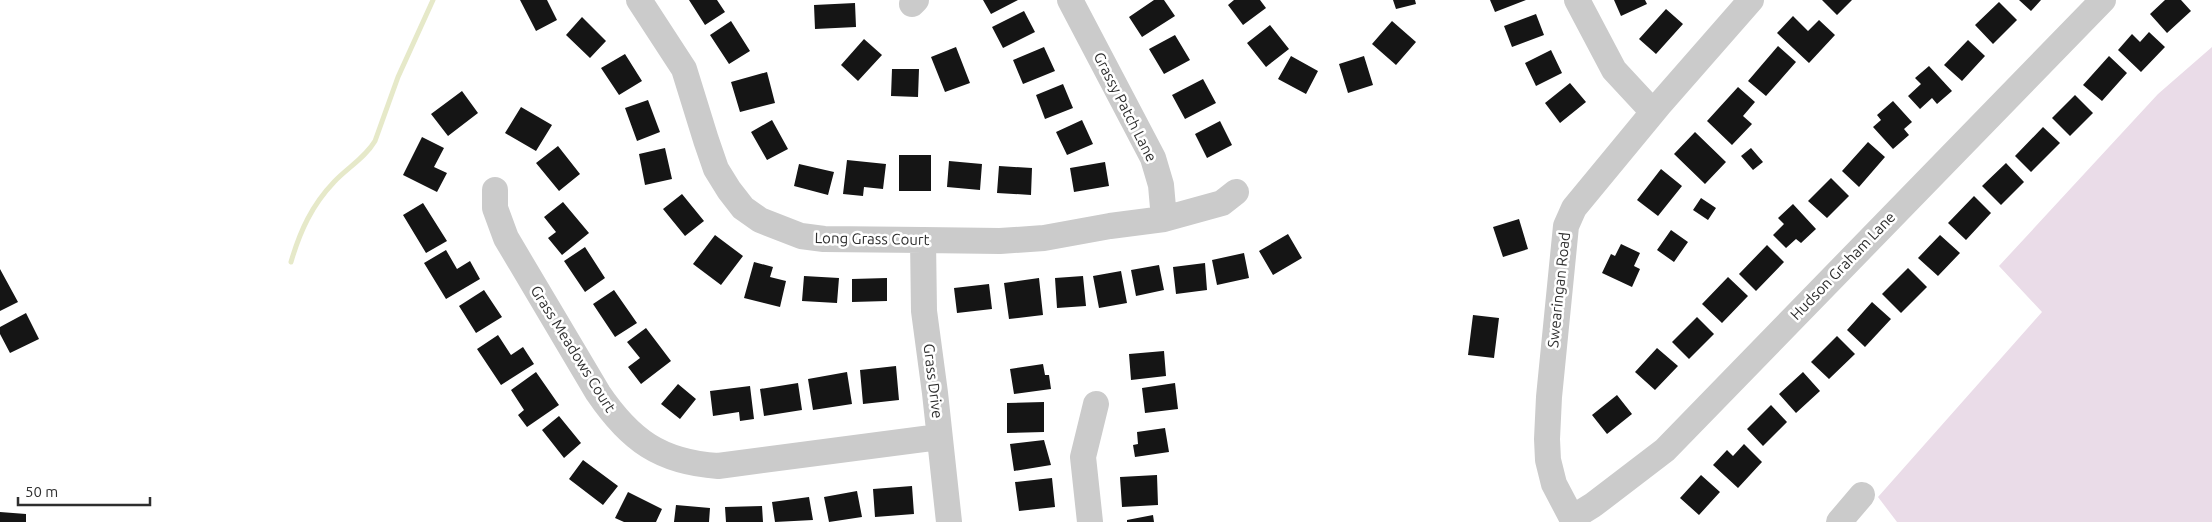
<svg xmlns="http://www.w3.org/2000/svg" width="2212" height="522" font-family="Ubuntu,sans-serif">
  <rect width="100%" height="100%" fill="#fff"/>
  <path fill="#eadce8" d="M2212,47V522H1897L1878,497L2042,312L1999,266L2158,94Z"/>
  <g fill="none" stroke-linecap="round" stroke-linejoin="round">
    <path stroke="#e6e9c9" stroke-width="5" d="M291,262C300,231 312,205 334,182C347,168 365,158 375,141L398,77L433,0"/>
  </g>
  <path fill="#151515" d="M520,0H547L557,20L536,31Z
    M689,0H717L725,12L705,25Z
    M983,0H1018L991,14Z
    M1154,0H1164L1175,16L1142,37L1129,17Z
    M1234,0H1260L1266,8L1243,25L1228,5Z
    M1393,0H1415L1416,4L1396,9Z
    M1490,0H1526L1495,12Z
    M1614,0H1645L1647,4L1621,16Z
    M1822,0H1852L1837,15Z
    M2019,0H2041L2031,11Z
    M2165,0H2181L2191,11L2167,33L2150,14Z
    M1999,2L2017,20L1993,44L1975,25Z
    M855,3L856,27L815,29L814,5Z
    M1666,9L1683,24L1656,54L1639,39Z
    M1024,11L1035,32L1003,48L992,27Z
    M1536,14L1544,35L1512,47L1504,26Z
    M1793,16L1808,31L1819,20L1835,35L1809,63L1777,33Z
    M582,17L606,41L590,58L566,35Z
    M731,21L750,51L729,64L710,35Z
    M1392,21L1416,42L1396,65L1372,44Z
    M1270,25L1289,49L1266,67L1247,43Z
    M2149,32L2165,47L2141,72L2118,50L2132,34L2140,42Z
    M1175,35L1190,60L1164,74L1149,49Z
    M864,39L882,55L858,81L841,65Z
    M1968,40L1985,56L1962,81L1944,65Z
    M1778,46L1796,62L1766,96L1748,81Z
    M956,47L970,83L945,92L931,57Z
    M1044,47L1055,71L1023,84L1013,60Z
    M1551,50L1562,73L1536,86L1525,63Z
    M625,54L642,81L619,95L601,68Z
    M1291,56L1318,71L1306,94L1278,79Z
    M1364,56L1373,85L1348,93L1339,64Z
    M2109,56L2127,73L2102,101L2083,85Z
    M1929,66L1952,91L1937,104L1932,98L1920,109L1908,96L1921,84L1915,78Z
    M892,69H919L918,97L891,96Z
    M767,72L775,103L740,112L731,82Z
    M1203,79L1216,103L1185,119L1172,95Z
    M1570,83L1586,102L1560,123L1545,103Z
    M1063,84L1073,108L1045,119L1036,95Z
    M1738,87L1755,102L1743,116L1752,124L1732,145L1707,121Z
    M462,91L478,113L448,136L431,114Z
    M2075,95L2093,113L2070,136L2052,118Z
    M648,100L660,132L637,141L625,108Z
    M1893,101L1912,122L1904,129L1909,135L1893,149L1873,127L1881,120L1877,115Z
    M521,107L552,125L536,151L505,133Z
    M772,120L788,149L767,160L751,132Z
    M1082,120L1093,144L1067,155L1056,132Z
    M1220,121L1232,145L1207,158L1195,134Z
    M2043,127L2060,143L2031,172L2015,156Z
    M1695,132L1726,162L1705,184L1674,154Z
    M422,137L444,148L434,167L447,173L437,192L403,175Z
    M1868,142L1885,157L1859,187L1842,171Z
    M558,146L580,174L559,191L536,163Z
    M665,148L672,179L645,185L639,154Z
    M1751,148L1763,162L1753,170L1741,156Z
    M899,155H931V191H899Z
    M847,160L886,164L883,189L864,187L863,196L843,194Z
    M949,161L982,164L980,190L947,187Z
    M1105,162L1109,186L1074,192L1070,168Z
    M2006,163L2024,182L2001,205L1982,186Z
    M799,164L834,172L828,195L794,186Z
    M999,166L1032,168L1031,195L997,193Z
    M1661,169L1682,186L1658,216L1637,200Z
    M1831,178L1849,196L1827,218L1808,201Z
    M682,194L704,221L685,236L663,209Z
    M1974,196L1991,213L1966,240L1948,223Z
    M1701,198L1716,208L1708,220L1693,210Z
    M563,202L589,233L562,255L548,238L556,232L544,217Z
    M423,203L447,241L426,253L403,215Z
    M1793,204L1816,229L1801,243L1796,239L1786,248L1773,235L1784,224L1778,218Z
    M1519,219L1528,249L1503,257L1493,227Z
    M1671,230L1688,242L1674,262L1657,250Z
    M1288,234L1302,258L1273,275L1259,251Z
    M715,235L743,256L721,285L693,264Z
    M1940,235L1960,253L1938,276L1918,258Z
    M1621,244L1640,253L1634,266L1640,269L1632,287L1602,273L1611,254L1615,256Z
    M1767,245L1784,262L1756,291L1739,274Z
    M585,247L605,278L585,292L564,261Z
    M446,250L457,269L470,261L480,279L446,299L424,263Z
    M1244,253L1249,278L1217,285L1212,260Z
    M754,262L773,267L770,277L786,281L780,307L744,298Z
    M1205,263L1207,290L1176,294L1173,267Z
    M1159,265L1164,290L1136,296L1131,270Z
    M1908,268L1927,287L1901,313L1882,294Z
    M0,269L18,302L0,311Z
    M1121,271L1127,303L1099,308L1093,276Z
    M804,276L839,278L837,303L802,301Z
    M1083,276L1086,306L1057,308L1055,278Z
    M1728,277L1748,296L1722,323L1702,304Z
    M887,278V301L852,302V279Z
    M1039,278L1043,315L1009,319L1004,283Z
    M989,284L992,309L957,313L954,288Z
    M484,290L502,317L476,333L459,306Z
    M614,290L637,323L615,337L593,304Z
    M1872,302L1891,319L1865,347L1847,330Z
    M26,313L39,339L10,353L0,334V327Z
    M1473,315L1499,318L1494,358L1468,355Z
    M1697,317L1714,334L1689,359L1672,342Z
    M646,328L671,361L641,384L628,367L640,358L627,342Z
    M498,335L511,355L523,347L534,364L501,385L477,349Z
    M1837,336L1855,354L1829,379L1811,362Z
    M1657,348L1678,366L1655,390L1635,372Z
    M1164,351L1166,376L1131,380L1129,354Z
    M1043,364L1045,375H1049L1051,389L1014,394L1010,369Z
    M896,366L899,400L863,404L860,370Z
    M536,372L559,405L527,427L518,415L524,410L511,390Z
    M847,372L852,404L813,410L808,379Z
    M1803,372L1820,391L1796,413L1779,394Z
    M798,383L802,410L764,416L760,389Z
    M1175,383L1178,409L1145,413L1142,388Z
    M678,384L696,399L680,419L661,404Z
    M750,386L754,419L740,421L739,412L713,416L710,391Z
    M1617,395L1632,414L1607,434L1592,415Z
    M1044,402V432L1007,433V403Z
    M1771,405L1787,422L1763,446L1747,429Z
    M559,416L581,443L564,458L542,430Z
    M1165,428L1169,452L1135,457L1133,445L1138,444L1137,432Z
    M1044,440L1051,465L1014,471L1010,444Z
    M1744,444L1762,462L1738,488L1713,465L1727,450L1733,456Z
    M583,460L618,486L603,505L569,479Z
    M1157,475L1158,505L1122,507L1120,477Z
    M1701,475L1720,492L1699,515L1680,498Z
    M1052,478L1055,507L1019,511L1015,482Z
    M912,486L914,514L875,517L873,489Z
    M857,491L862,517L829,522L824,497Z
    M628,492L662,509L656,522H624L615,518Z
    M809,497L813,520L775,522L772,502Z
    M676,505L710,508L709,522H674Z
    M762,506L763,522H726L725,507Z
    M0,512L26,514V522H0Z
    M1153,515L1154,522H1127V520Z"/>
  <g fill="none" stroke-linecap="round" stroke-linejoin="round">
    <path stroke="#cbcbcb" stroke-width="26" d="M639,0L684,69L706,140L716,169L729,190L743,208L760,220L801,236L824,239L923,240L1000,241L1044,238L1110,226L1164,219L1222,203L1236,192
      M1070,0L1153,158L1161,185L1164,219
      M1577,0L1614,70L1653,112
      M912,4L916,0
      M495,190V208L506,238L598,393C630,440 660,462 718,466L939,437
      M923,240L924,311L935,393L949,522
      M1572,518L1593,505L1665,450L2103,0
      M1090,522L1083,457L1096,404
      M1574,522L1554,484L1548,460L1547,439L1549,397L1566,226L1574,208L1659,105L1751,0
      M1839,522L1862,495"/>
  </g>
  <g text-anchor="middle" stroke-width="5" stroke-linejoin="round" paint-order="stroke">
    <g font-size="15" fill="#2e2e2e" stroke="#fff">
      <text transform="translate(1125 107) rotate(63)" y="5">Grassy Patch Lane</text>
      <text transform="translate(872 239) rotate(1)" y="5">Long Grass Court</text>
      <text transform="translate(1843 266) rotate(-46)" y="5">Hudson Graham Lane</text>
      <text transform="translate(1559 290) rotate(-84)" y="5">Swearingan Road</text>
      <text transform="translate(573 349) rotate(58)" y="5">Grass Meadows Court</text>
      <text transform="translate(933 381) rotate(83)" y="5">Grass Drive</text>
    </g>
  </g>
  <path d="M18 497v8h132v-8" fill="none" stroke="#2e2e2e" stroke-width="2.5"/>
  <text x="25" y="497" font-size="15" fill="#2e2e2e" stroke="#ffffff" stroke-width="4" paint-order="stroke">50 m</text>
</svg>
